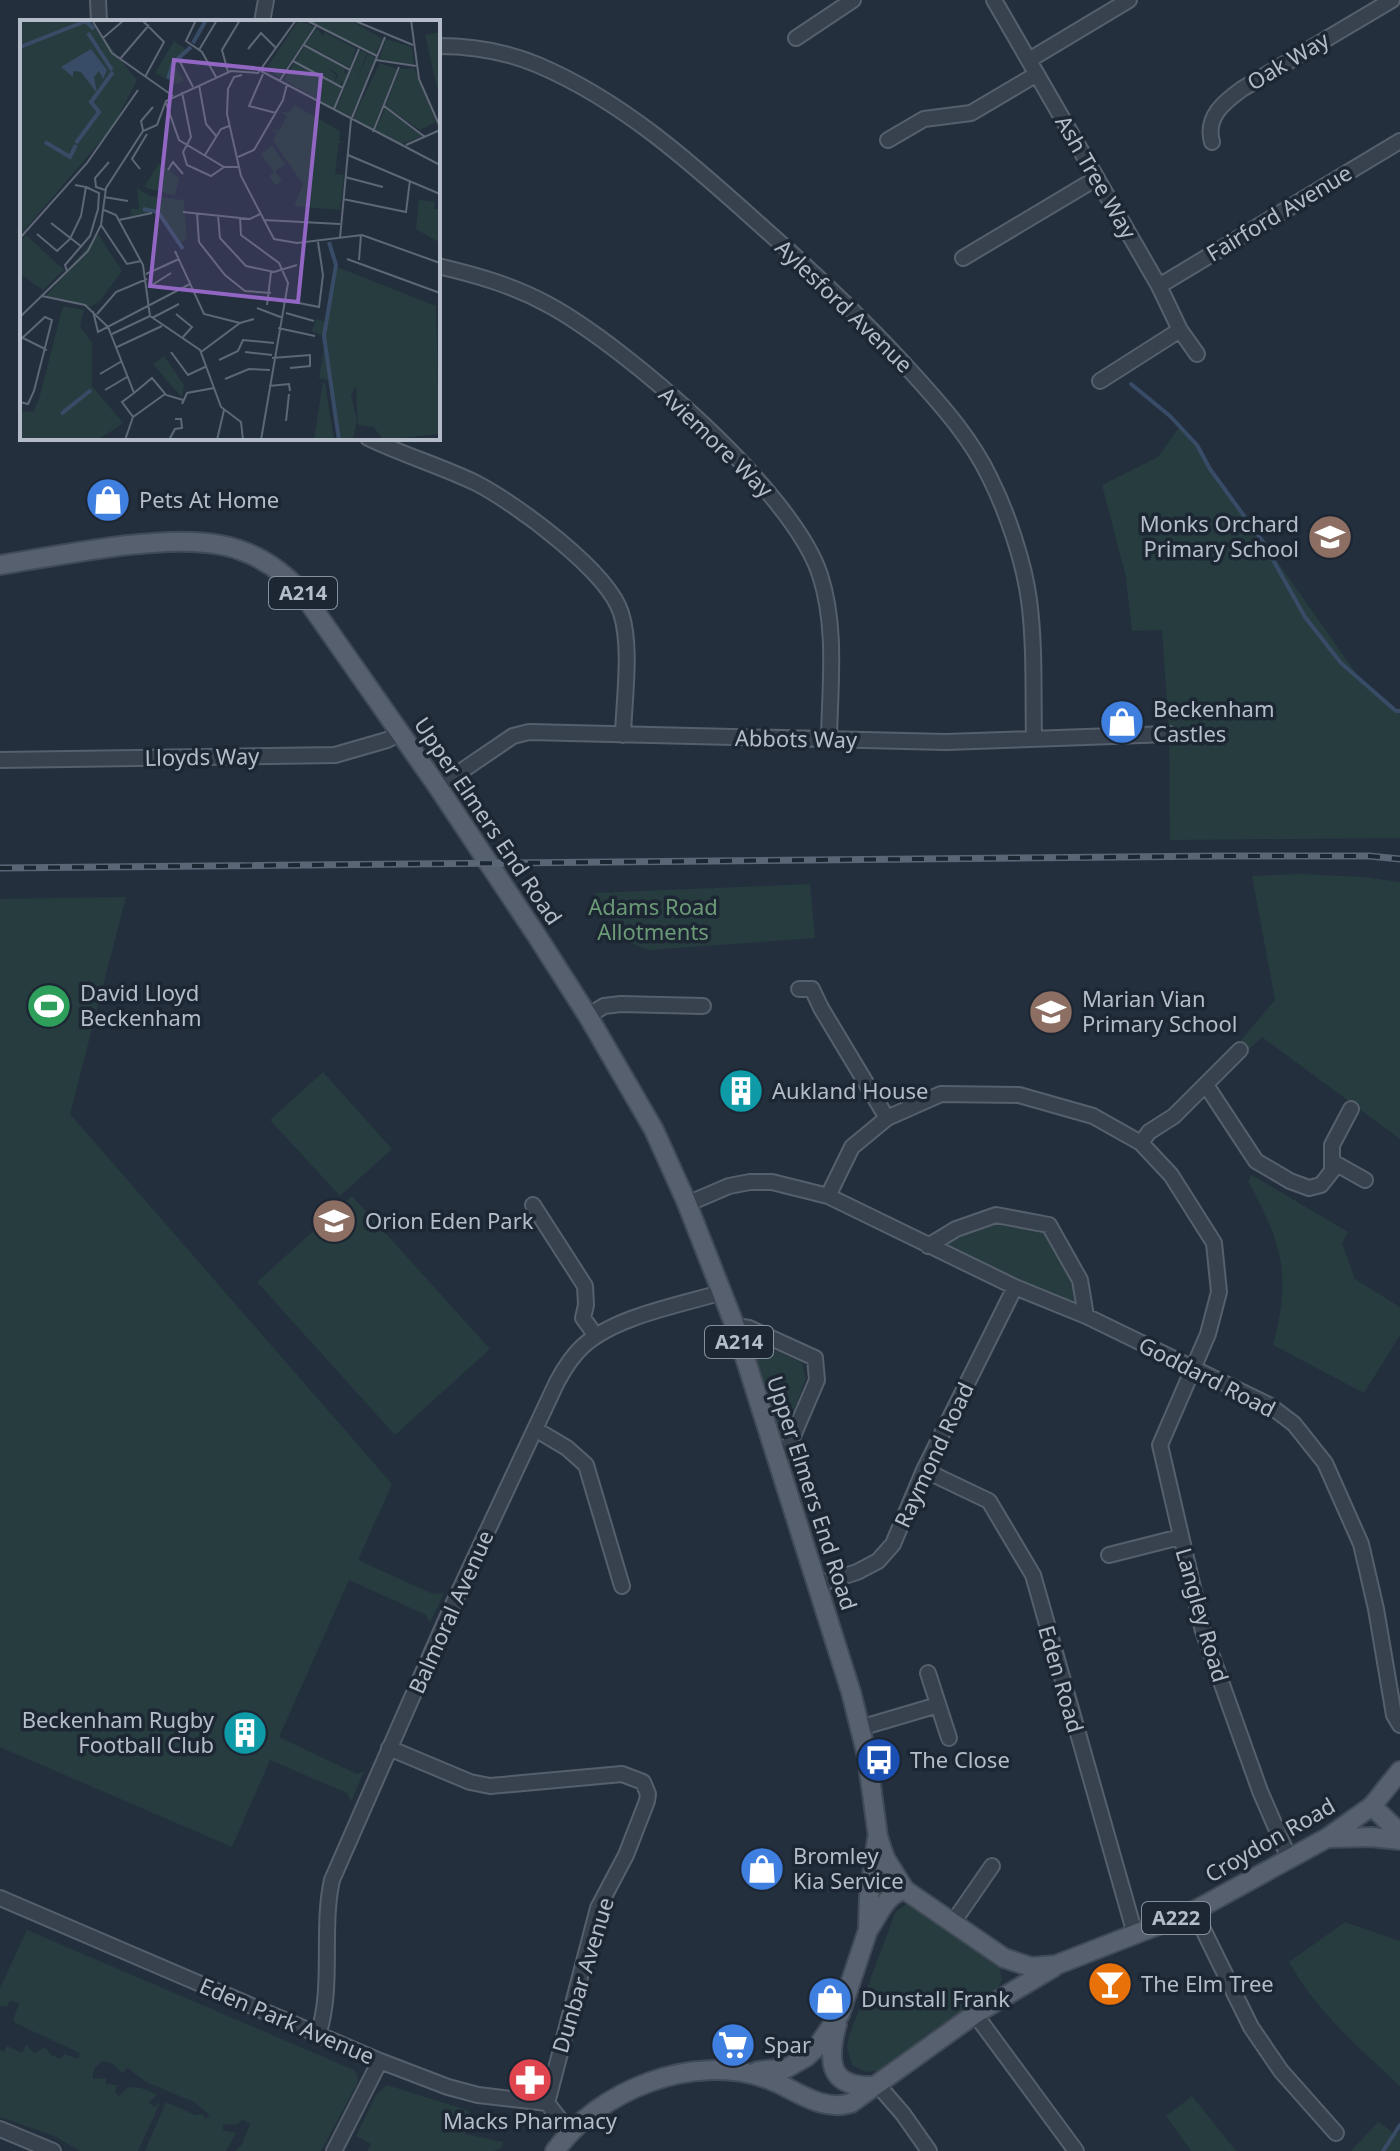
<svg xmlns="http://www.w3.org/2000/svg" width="1400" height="2151" font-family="'Noto Sans',sans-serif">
  <rect width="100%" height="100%" fill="#242f3e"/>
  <path fill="#263c3f" d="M1181,425L1358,676L1391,709L1400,711V838L1170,840L1169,734L1162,630L1132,631L1126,577L1102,485L1158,457Z
    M1302,874L1363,877L1400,882V1139L1262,1037L1244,1054L1236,1046L1275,1000L1252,876Z
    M810,884L815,938L648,950L625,941L594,893Z
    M126,897L70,1114L392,1484L358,1560L433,1594L444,1593L430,1623L426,1615L349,1580L279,1737L357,1774L364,1771L351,1802L347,1793L270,1760L232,1847L0,1747V899Z
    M323,1072L392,1149L340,1196L270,1120Z
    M1252,1175L1348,1232L1342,1243L1355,1279L1400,1307V1335L1364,1393L1273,1345C1292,1274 1282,1244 1248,1181Z
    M352,1196L490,1349L395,1435L257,1282Z
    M996,1215L1049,1225L1080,1280L1086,1316L928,1246Z
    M746,1336L802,1363L806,1378L783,1442Z
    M909,1903L999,1962L1002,1980L994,1994L884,2070L866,2072L852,2065L847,2047L849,2036L896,1911Z
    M1345,1922L1400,1941V2086C1359,2048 1317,2012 1289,1962Z
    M27,1930L354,2070L357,2074L358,2082L321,2151H235L241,2146L250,2124L243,2120L235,2125L223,2124V2130L236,2133L226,2151H145L166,2102L195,2115L203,2114L205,2119L210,2115L194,2102L146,2082L128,2068L122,2073L113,2064L104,2061C97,2064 92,2070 93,2079L106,2078V2084L117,2085L115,2092L119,2096L128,2087L141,2088L157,2094L149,2103L154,2107L160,2103L138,2151H80L54,2136L0,2117V2050L4,2052L7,2046L22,2053L26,2045L34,2053L45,2047L51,2055L61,2059L64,2054L78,2059L80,2053L15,2023L13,2019L19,2004L10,2000L7,2006H0V1988Z
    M387,2085L470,2111L465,2134L503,2142L501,2148L494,2151H367L371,2144L356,2136L376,2095Z
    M1192,2096L1236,2151H1191L1166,2116Z
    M1378,2122L1397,2135L1400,2131V2151H1351Z"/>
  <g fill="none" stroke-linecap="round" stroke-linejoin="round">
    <path stroke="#394c67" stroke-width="4" d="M1131,384L1170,416L1197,445L1210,469L1263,542L1305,617L1341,663L1396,711H1400
      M1383,2151L1400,2125"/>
    <g stroke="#565f6c" stroke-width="18">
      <path id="minor" d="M98,0L99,22
        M994,0L1159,286L1180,330L1197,354
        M262,22L266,0
        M796,38L853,0
        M438,46C474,46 505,51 538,65C630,104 704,175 777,240C826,284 872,328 915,376C944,408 972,440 990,478C1007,512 1024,562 1029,600C1035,645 1033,693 1034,739
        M1029,60L1129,0
        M888,140L924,119L971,113L1037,74
        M1212,142C1205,117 1224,102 1242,89L1392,0
        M963,258L1097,178
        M438,266C476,275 512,285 547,304C624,345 793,491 820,575C837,627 830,685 829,738
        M1159,286L1400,141
        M1100,381L1180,330
        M368,438C403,455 441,466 476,483C515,503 608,571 621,613C632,647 624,699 623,735
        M0,760L335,755L387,740L400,733
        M438,787L513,736L529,732L946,742L1169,734
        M799,989H812L821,1008L887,1118
        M588,1016L604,1006L621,1004L703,1006
        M1206,1085L1256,1161L1290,1181L1309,1188L1321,1185L1332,1171V1145L1351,1109
        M1141,1143L1149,1132L1174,1116L1240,1050
        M1333,1162L1365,1180
        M828,1196L852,1147L887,1118L941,1094L1019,1095L1093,1116L1141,1143L1171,1175L1214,1243L1219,1292L1208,1334L1160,1445L1203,1631L1260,1791L1289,1858
        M687,1204L729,1186L750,1182H772L828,1196L1015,1287L1086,1316L1269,1405L1294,1424L1325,1463L1361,1544L1376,1609L1394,1715L1400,1725
        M533,1205L585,1286L586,1305L583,1318L596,1336
        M928,1246L956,1229L996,1215L1049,1225L1080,1280L1086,1316
        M735,1326L749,1328L815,1358L817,1380L787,1450L777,1461
        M535,1429L567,1448L586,1465L622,1586
        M924,1470L989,1501L1033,1575L1135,1934
        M1109,1555L1180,1537
        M816,1585L857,1572L878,1561L893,1544L924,1470L1015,1287
        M928,1673L949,1738
        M860,1728L938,1705
        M389,1748L470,1782L490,1786L622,1774L643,1782L648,1794L647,1801L626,1855L598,1908L547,2103
        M0,1898L380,2061L448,2087L478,2095L547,2103L570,2132
        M1194,1911L1251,2027L1281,2071L1336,2133
        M954,1921L992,1866
        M975,2014L1076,2151
        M318,2035C334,1987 321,1929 332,1880L449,1613L557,1382C564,1369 572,1356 583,1346C616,1316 680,1305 723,1292
        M877,2084L903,2114L929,2151
        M0,2129L53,2151
        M334,2151L380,2061"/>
    </g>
    <g stroke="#414a57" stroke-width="22">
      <path id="major" d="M0,565C43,558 85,550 128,545C199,538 253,537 303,594L438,787L537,936L588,1016L654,1130L686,1201L735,1326L851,1692L867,1756L878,1837L885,1858L905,1890L1004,1958L1031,1967L1056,1965L1194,1911L1327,1838L1372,1806L1400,1771
        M1372,1806L1400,1833
        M1327,1838L1371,1837L1400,1840
        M868,1930C879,1915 885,1894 905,1890
        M837,2024C827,2061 828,2088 874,2086
        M758,2071L787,2068L806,2057L817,2047L840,2014L868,1930L869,1896L877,1839
        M555,2151C599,2090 692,2053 765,2078C793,2087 820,2113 851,2103L975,2014L1054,1967"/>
    </g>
    <use href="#minor" stroke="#38414e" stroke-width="14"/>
    <use href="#major" stroke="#56606e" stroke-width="18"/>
    <g stroke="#5a6575" stroke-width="7">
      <path id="rail" d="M0,868L1220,856H1369L1400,859"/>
    </g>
    <use href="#rail" stroke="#1d2633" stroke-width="4" stroke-dasharray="12" stroke-linecap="butt"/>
  </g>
  <defs>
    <g id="shop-disc" transform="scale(2.3)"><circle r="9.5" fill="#3f7fe0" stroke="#1d2633"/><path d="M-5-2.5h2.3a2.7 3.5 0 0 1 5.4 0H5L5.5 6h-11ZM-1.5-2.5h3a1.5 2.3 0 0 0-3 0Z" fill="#fff"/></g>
    <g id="school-disc" transform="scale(2.3)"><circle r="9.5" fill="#8d6e63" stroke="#1d2633"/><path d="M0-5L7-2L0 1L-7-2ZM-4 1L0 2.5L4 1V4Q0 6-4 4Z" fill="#fff"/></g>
    <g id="stadium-disc" transform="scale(2.3)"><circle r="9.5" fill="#2e9e5b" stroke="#1d2633"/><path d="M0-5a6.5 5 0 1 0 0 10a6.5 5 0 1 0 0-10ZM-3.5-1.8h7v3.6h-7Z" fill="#fff"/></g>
    <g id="building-disc" transform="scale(2.3)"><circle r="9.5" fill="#0f9aa8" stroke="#1d2633"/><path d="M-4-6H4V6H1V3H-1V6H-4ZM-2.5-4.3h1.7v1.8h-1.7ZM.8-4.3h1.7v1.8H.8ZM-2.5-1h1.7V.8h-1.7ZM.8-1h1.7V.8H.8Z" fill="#fff"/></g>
    <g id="bus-disc" transform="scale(2.3)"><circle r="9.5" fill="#1a4fb4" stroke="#1d2633"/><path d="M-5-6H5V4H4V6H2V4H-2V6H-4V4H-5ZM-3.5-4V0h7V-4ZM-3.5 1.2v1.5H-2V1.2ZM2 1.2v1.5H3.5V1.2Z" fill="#fff"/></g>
    <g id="bar-disc" transform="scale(2.3)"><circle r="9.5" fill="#e8710a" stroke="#1d2633"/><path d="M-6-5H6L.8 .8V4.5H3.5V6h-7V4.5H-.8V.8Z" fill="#fff"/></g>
    <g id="supermarket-disc" transform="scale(2.3)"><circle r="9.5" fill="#3f7fe0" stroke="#1d2633"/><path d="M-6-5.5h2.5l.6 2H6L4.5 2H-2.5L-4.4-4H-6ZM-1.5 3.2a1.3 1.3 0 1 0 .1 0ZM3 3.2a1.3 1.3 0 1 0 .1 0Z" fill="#fff"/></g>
    <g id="pharmacy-disc" transform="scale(2.3)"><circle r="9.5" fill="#e0444e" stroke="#1d2633"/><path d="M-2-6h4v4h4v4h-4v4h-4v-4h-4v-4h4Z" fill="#fff"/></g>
  </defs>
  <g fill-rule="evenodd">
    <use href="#shop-disc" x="108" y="500"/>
    <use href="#school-disc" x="1330" y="537"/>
    <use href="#shop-disc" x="1122" y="722"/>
    <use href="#stadium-disc" x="49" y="1006"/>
    <use href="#school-disc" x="1051" y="1012"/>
    <use href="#building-disc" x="741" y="1091"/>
    <use href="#school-disc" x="334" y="1221"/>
    <use href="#building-disc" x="245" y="1733"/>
    <use href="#bus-disc" x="879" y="1760"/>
    <use href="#shop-disc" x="762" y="1869"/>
    <use href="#bar-disc" x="1110" y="1984"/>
    <use href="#shop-disc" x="830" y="1999"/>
    <use href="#supermarket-disc" x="733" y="2045"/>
    <use href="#pharmacy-disc" x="530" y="2080"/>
  </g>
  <g text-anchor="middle" stroke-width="7" stroke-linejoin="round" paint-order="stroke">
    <g fill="#1d2633" stroke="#878f9c" stroke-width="2">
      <rect x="269" y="577" width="68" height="32" rx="6"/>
      <rect x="705" y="1326" width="68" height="32" rx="6"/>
      <rect x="1142" y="1902" width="68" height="32" rx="6"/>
    </g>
    <g font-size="20" font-weight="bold" fill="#b4bcc9">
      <text x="303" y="600">A214</text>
      <text x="739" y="1349">A214</text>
      <text x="1176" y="1925">A222</text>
    </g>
    <g font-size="22" fill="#b4bcc9" stroke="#1d2633">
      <text transform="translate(1288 61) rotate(-31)" y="8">Oak Way</text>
      <text transform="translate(1096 177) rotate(60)" y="8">Ash Tree Way</text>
      <text transform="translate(1279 213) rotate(-31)" y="8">Fairford Avenue</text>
      <text transform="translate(844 306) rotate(44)" y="8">Aylesford Avenue</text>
      <text transform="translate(716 442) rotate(44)" y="8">Aviemore Way</text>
      <text transform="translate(796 739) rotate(1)" y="8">Abbots Way</text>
      <text transform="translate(202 757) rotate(-1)" y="8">Lloyds Way</text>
      <text transform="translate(488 821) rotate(56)" y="8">Upper Elmers End Road</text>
      <text transform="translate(1207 1377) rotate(27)" y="8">Goddard Road</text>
      <text transform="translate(934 1455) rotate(-65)" y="8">Raymond Road</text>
      <text transform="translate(812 1493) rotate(72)" y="8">Upper Elmers End Road</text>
      <text transform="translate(451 1612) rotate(-66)" y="8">Balmoral Avenue</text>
      <text transform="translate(1202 1615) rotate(74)" y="8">Langley Road</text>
      <text transform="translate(1061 1679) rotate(74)" y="8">Eden Road</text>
      <text transform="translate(1270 1840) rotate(-30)" y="8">Croydon Road</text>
      <text transform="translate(583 1975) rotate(-73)" y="8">Dunbar Avenue</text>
      <text transform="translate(287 2021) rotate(23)" y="8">Eden Park Avenue</text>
    </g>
    <g font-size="22" fill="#b4bcc9" stroke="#1d2633" text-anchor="start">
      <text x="139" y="508">Pets At Home</text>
      <text x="1299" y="532" text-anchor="end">Monks Orchard<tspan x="1299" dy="25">Primary School</tspan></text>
      <text x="1153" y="717">Beckenham<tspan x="1153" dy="25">Castles</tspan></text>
      <text x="80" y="1001">David Lloyd<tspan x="80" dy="25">Beckenham</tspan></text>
      <text x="1082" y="1007">Marian Vian<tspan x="1082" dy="25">Primary School</tspan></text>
      <text x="772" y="1099">Aukland House</text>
      <text x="365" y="1229">Orion Eden Park</text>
      <text x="214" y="1728" text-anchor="end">Beckenham Rugby<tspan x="214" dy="25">Football Club</tspan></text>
      <text x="910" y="1768">The Close</text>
      <text x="793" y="1864">Bromley<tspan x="793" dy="25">Kia Service</tspan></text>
      <text x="1141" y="1992">The Elm Tree</text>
      <text x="861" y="2007">Dunstall Frank</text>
      <text x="764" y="2053">Spar</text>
      <text x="530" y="2129" text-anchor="middle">Macks Pharmacy</text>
    </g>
    <g font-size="22" fill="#6b9a76" stroke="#1d2633">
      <text x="653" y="915">Adams Road<tspan x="653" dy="25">Allotments</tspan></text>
    </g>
  </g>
  <g transform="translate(20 20)">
    <rect width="420" height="420" fill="#242f3e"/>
    <path d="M0,0H69L117,60L93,107L0,215ZM279,0L294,7L259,58L248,46ZM288,0H330L363,19L355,34ZM297,8L304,17V12L336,29L330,48L286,24ZM420,12V67L417,68L405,15ZM366,19L392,27L394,45L359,39ZM154,21L167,30L153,43L164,61L157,64L135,53ZM285,26L325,49L324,54L328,51L323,66L322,61L319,66L315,62L318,54L306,47L316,55L314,64L275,41ZM340,31L347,33L337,59L348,34L355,37L331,96L316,89ZM274,43L321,68L313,88L264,60ZM360,43L377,49L353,109L333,98ZM394,48L416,102L400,110L365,86L380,49ZM274,85L320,111L319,121L327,122L319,123L316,145L325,147L316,146L315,154L324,155L320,190L274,186L283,164L253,121L257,113L249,109L259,111L267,96L259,91L269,93ZM365,88L402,116L381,124L355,111ZM252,126L265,144L255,151L262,161L256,165L249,156L254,152L241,134ZM139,143L159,158L155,176L124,167ZM117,168L130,176L164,180L167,219L158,224L139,192L110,196L111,189H119ZM399,180L415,182L414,189H420V223L396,209ZM78,214L102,251L80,281L70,287L26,276ZM6,215L44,250L23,270L0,254V221ZM317,247L416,286L419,414L363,420L354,407L338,405L336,366L331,375L337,400L333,420H319L308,360L299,358L306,317L292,311L296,299L307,302ZM43,286L64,290L60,306L72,323V366L103,403L78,420H0V391L13,392L19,379ZM144,336L164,365L162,378L133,344ZM303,362L305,364L314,420H294Z" fill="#263c3f"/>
    <path d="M71,29L87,50L83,59L79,51L74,57L77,73L61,52L53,51V57L41,47Z" fill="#394c67"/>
    <path fill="none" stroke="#394c67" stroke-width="4" d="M68,13L92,50M173,23L186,0M0,27L66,1L74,9M148,59L153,43L171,27M25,122L50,137L56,125M56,123L79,92L71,82L93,52M123,189L138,192L163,229M309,222L316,245L304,316L319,420M41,394L71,370"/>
    <path fill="none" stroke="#5e6776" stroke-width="2" d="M72,0L92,33L153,76M122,0L144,22L125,57M176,0L166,21L182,32L196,57M286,0L357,36M333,0L393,25M391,0L399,59L420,107M83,18L104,0M284,25L330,50M228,29L241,13L256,28M179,30L197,0M100,39L129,5M356,40L396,46M273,41L323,68M160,42L173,67M241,51L420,145M208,52L202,30L220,0M243,54L229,86L256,93M222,55L214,57L208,69L207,94L221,156L254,219L277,223L342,215L420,243M260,60L296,6M179,65L186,104L197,117M162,72L171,117L163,132L167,145L191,156L204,147M146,83L159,120L204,147H219M364,86L405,117M314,89L339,29M123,110L121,101L133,87M353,112L379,47M386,125L420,110M185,135L201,109L209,106M328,135L420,174M218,137L234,130L263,80L267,64M120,149L112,139L127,114M148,150L153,142L163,154M325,157L363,167M85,170L76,167L75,158L89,142M84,177L108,181M323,179L386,192L390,160M84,190L96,195L123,245L130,296L180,330L201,387L221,402L223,420M163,192L230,199L240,194M177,193L179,222L205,255L225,271L251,273M198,195L200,218L226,246L254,252L277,245M220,197L221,215L259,243L268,263L241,420M99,200L132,193M244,200L320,204M31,203L62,227M81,205L107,244L121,241M17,214L37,231L50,219L61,196L66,167L55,165M0,218L67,143L118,70M320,218L331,100L365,17M155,231L184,294L220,303M327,239L420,273M339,240L341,215M47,251L45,245L70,216L78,189L79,173L66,167M126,254L159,239M129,267L151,253M22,276L65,285L88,307L114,373L102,382L113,397L105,420M269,281L299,287L303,255L298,222M247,285L251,252M237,288L263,298M73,291L78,312L170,264M266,293L294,301M77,294L96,272L127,259M156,294L172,307L163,317M0,297L68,231L81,205L86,168L123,111L137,105L146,81L211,51L238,53L276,0M132,298L159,284M258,308L295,316M92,314L130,296M3,318L27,330M0,320L25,297L32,300L14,371L8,384L0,382M97,327L142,306M151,332L168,355L187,346M181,332L220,303L234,299M225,332L252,335M252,338L290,335V346L270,348M199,340L218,331L223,320L254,323M80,354L102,341M205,359L229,349L250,350M249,366L269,364L270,371M85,370L107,357M114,373L132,358L146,375L163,380M162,384L167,373L194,368M113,397L145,374M266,401L269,374M149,420L155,409L162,408L161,399H155M197,420L204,390"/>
    <path fill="#9266c3" fill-opacity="0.15" stroke="#9266c3" stroke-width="4" d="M154,40L301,55L278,282L130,266Z"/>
    <rect width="420" height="420" fill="none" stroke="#b4bcc9" stroke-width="4"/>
  </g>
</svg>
